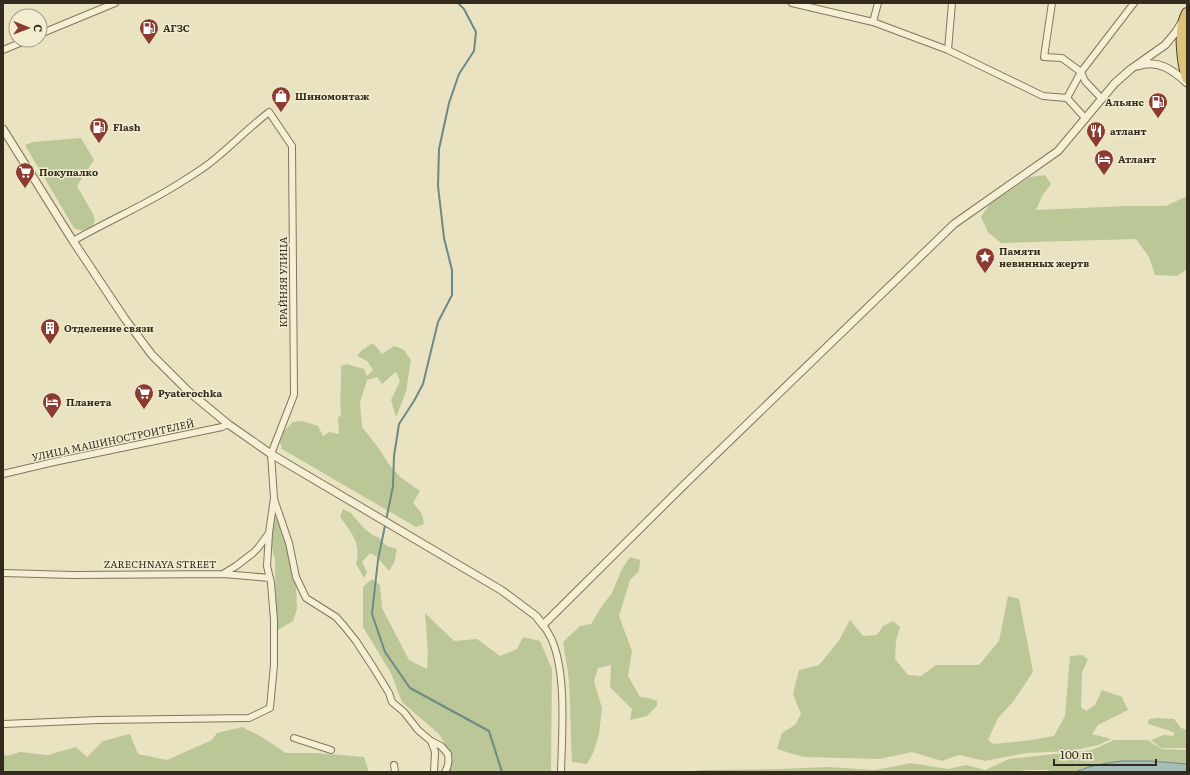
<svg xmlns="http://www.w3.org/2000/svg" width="1190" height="775" font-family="Literata,serif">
  <rect width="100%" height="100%" fill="#eae3c2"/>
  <path fill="#bbc797" d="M81,138L94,160L77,186L93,214L95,220L92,226C85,230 82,232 74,228L25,145L33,142Z
    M1045,175L1051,184L1042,196L1036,210L1126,206H1166L1187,196V269L1177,276L1155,275L1149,257L1136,239L1001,243L988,232L981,217L990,204L1030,177Z
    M373,343L382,354L394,346L403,349L411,360L406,392L396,417L391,400L400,381L396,372L382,384L377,377L367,380L360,402L362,427L380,450L388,463L400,477L420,491L413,503L422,514L424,524L416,527L282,449L280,442L284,431L293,422L302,421L318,426L323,436L329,432L339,434L338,418L341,415C339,399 342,382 341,366L347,364L364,369L367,376L373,370L367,361L357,356L362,350Z
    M343,509L351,513L355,518L365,529L374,536L378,537L387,546L397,549L394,563L389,571L376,556L370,553L362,562L367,572L364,578L356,564C362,544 351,532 340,517Z
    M277,515L286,542L296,583L297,609L293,621L276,631L275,559C270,546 271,528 277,515Z
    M630,557L640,560L639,571L630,580L619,616L632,651L628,676L640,697L649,698L657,701V706L647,716L630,720L632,709L610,687L611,665L598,668L594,681L602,708L599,734L594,751L587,764L572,762C570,735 571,709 569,682C568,669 565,655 563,642L580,626L591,624L602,606L612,593L622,569Z
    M372,579L380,585L382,608L409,660L427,669L428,653L425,613L454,641L477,639L500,656L517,649L523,637L540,641L552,669L551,772H446L452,756L439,734L402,702L391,673L363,627V587Z
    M1008,596L1019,599L1033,672L1013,702L998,718L988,740L993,744L1025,741L1054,736L1065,716L1070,656L1082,655L1088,659L1082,673L1081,707L1086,711L1095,705L1102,690L1122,697L1128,710L1098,725L1092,734L1111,739L1098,745L1070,751L1026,753L985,761L959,755L942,761L912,752L880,759L803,757L777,749L782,733L795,725L801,714L793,694L799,670L819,665L838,642L850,620L863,636L877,635L883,626L893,621L900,627L896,641L895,659L908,675L921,676L936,665H979L999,641Z
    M1158,718L1174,719L1181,728L1187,730V748H1161L1151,740L1164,735L1173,736L1175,733L1168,730L1148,724L1149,719Z
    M242,727L260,736L286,753H317L364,757L369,772H9L3,770V754L7,756L20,752L48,755L76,747L87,757L103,741L130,734L138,754L167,760L212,740L217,733Z
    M1114,740H1147L1162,749L1187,750V764L1150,761H1121L1102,764L1089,767L1075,772H1056L1046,770H1028L1010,772H680L703,770L780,769L828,767L875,770L911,763L948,769L966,765L985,770L1009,759L1092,750Z"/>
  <path fill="#a4bdb9" stroke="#6c8a86" d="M1121,761H1150L1187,764V772H1075L1089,767L1102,764Z"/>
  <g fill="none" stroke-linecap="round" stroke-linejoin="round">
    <path stroke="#6c8a86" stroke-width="2" d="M458,3L464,9L476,32L474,51L459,74L449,103L439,149L438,186L444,238L452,270V295L438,322L423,384L414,401L399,424L394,456L393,486L378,560L372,614L385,652L410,688L489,731L502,772"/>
    <g stroke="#82755b" stroke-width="8">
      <path id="minor" d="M792,3L873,22L948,50L1043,96L1067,98L1085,118
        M1052,3L1044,57L1062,58L1081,72L1085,81L1102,99
        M873,22L878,3
        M40,34L115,3
        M3,50L27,40
        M948,50L952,3
        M1067,98L1081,72L1134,3
        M3,474L54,462L222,427L228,424
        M274,499L289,543L296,577L306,598L336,617L344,626L356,641L373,667L389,693L392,702L404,712L418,730L431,741L435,752L434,772
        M3,573L73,575L223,574L236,566L253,553L258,548L269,533L274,498L271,454L294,395L292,146L269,112C250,127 234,143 216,158C206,167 194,174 183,181C148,204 109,220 73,241
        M223,574L270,578
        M543,625C546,629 549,634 551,638C567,672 562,734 561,772
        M3,724L99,720L249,718L270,708L274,665V620L271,583L267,566L269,533
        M294,738L331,750
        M431,741L441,746L448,754C449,761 449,766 445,772
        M394,765L395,772"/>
    </g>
    <g stroke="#82755b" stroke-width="9">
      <path id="tertiary" d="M1138,66C1158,59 1173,70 1187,83
        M3,129L73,241L125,319L152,355L188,391L228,424L271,454L501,590L536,616L543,625L685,484L954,224L1058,151L1115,83L1131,69L1165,45L1176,32L1182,22"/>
    </g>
    <g stroke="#50432f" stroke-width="12">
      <path id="trunk" d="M1187,13C1178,29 1182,61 1187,78"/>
    </g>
    <use href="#minor" stroke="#f5f0d5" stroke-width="6"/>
    <use href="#tertiary" stroke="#f5f0d5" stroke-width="7"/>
    <use href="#trunk" stroke="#dec47b" stroke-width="10"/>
  </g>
  <defs>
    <g id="fuel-pin" transform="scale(1)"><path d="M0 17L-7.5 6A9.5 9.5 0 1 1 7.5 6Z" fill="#8c3b30" stroke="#f2edd1"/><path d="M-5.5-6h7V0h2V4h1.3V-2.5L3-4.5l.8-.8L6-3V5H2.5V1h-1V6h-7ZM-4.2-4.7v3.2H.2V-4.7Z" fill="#fff"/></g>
    <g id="shop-pin" transform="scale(1)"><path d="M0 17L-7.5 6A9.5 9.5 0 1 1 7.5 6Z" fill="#8c3b30" stroke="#f2edd1"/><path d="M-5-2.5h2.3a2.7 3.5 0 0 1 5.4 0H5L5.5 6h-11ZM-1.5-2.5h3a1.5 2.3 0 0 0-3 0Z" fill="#fff"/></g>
    <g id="restaurant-pin" transform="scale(1)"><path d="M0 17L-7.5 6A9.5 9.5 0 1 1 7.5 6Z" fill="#8c3b30" stroke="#f2edd1"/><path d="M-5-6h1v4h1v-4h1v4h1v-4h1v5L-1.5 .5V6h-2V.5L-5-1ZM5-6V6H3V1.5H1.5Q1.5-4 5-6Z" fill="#fff"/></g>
    <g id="hotel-pin" transform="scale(1)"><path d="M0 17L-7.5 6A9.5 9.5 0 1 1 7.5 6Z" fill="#8c3b30" stroke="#f2edd1"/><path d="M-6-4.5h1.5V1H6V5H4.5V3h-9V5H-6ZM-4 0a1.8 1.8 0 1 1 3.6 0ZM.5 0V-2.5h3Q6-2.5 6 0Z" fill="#fff"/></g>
    <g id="supermarket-pin" transform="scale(1)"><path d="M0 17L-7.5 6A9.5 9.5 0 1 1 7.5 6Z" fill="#8c3b30" stroke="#f2edd1"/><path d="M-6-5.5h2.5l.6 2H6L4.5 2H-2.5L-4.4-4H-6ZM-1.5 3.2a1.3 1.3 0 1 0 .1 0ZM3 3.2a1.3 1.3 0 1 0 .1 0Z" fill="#fff"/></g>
    <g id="sight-pin" transform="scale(1)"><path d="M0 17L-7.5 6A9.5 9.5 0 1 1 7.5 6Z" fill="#8c3b30" stroke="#f2edd1"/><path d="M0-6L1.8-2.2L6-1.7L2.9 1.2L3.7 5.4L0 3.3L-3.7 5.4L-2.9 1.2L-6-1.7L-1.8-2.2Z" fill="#fff"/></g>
    <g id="building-pin" transform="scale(1)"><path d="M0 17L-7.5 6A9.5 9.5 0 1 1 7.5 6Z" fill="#8c3b30" stroke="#f2edd1"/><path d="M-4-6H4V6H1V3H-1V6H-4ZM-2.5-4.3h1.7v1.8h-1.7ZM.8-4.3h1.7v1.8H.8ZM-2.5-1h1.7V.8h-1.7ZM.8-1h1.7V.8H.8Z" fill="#fff"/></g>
  </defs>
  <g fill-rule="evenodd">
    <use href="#fuel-pin" x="149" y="28"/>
    <use href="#shop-pin" x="281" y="96"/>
    <use href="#fuel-pin" x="1158" y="102"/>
    <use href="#fuel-pin" x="99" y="127"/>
    <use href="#restaurant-pin" x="1096" y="131"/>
    <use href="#hotel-pin" x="1104" y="159"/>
    <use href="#supermarket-pin" x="25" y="172"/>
    <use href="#sight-pin" x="985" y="257"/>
    <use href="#building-pin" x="50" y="328"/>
    <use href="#supermarket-pin" x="144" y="393"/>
    <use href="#hotel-pin" x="52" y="402"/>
  </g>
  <g text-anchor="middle" stroke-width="3" stroke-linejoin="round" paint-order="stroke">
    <g font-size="10" font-weight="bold" fill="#332b1e" stroke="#f2edd1" text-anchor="start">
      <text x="163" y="32">АГЗС</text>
      <text x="295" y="100">Шиномонтаж</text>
      <text x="1144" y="106" text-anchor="end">Альянс</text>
      <text x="113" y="131">Flash</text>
      <text x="1110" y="135">атлант</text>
      <text x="1118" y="163">Атлант</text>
      <text x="39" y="176">Покупалко</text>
      <text x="999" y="255">Памяти<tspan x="999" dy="12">невинных жертв</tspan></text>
      <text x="64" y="332">Отделение связи</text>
      <text x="158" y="397">Pyaterochka</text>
      <text x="66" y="406">Планета</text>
    </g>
    <g font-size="10" fill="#332b1e" stroke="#f2edd1">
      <text transform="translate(283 282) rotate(-90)" y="4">КРАЙНЯЯ УЛИЦА</text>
      <text transform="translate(113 440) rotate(-12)" y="4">УЛИЦА МАШИНОСТРОИТЕЛЕЙ</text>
      <text x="160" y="568">ZARECHNAYA STREET</text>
    </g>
  </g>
  <rect width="1190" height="775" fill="none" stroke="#332b1e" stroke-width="8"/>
  <g transform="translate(28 28) rotate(91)"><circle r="19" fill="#f2edd1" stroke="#a69f89"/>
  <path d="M0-3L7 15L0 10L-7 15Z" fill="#8c3b30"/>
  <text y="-6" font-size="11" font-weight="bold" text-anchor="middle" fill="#332b1e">С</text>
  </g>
  <path d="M1054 759v6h102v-6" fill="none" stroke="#332b1e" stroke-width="2"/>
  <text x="1060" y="759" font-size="12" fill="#332b1e" stroke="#f2edd1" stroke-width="3" paint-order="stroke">100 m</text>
</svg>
